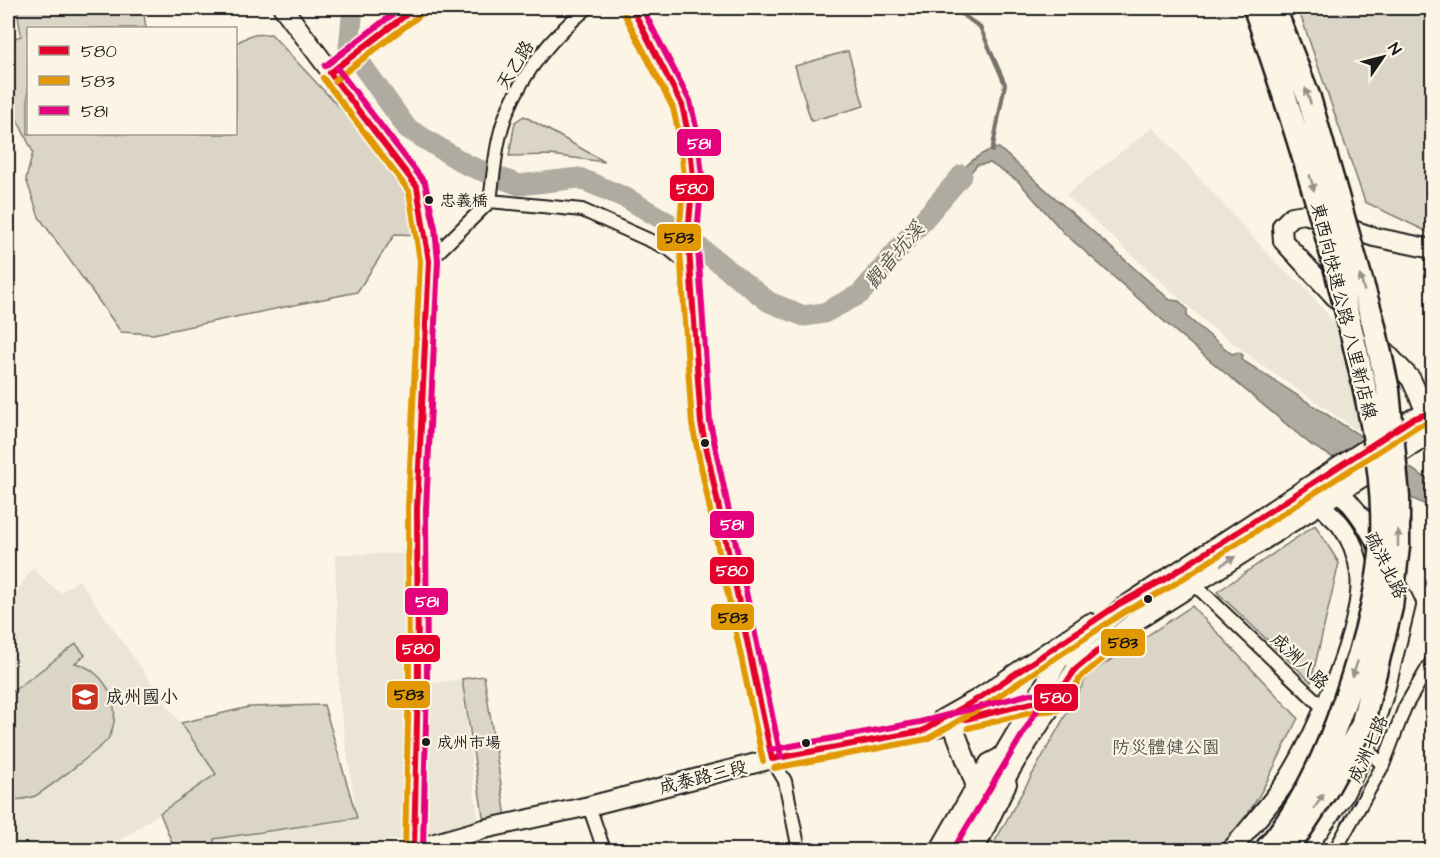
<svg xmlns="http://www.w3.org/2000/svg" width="1440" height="858" font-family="'Architects Daughter','LXGW WenKai TC',sans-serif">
  <rect width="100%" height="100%" fill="#fcf5e5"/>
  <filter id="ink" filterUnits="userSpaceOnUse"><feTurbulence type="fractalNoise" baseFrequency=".0167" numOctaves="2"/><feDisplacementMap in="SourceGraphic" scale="12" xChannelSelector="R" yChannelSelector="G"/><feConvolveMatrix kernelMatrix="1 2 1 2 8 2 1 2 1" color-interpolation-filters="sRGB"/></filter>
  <g filter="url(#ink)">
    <path fill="#ebe5d6" d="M1153,127L1279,266L1304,286L1397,399L1356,429L1266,368L1209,325L1066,195Z
      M335,554H408L409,686L462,679L478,822L346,850H215L214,840L357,818L339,697Z
      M32,568L60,593L79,580L216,774L106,850H13L8,838V607Z"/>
    <path fill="#dbd5c8" stroke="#7c7872" stroke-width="1.5" d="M17,8H143L146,28H28V134H236V43L251,35L271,34L408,181L419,235L395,234L357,292L153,334L121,332L39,217L26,179L33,152L8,101V40L21,36Z
      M1298,8H1432V234L1365,202Z
      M848,51L864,106L811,121L795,66Z
      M524,116L605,162L551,155L509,156L515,122Z
      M1315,525L1339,563L1311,682L1217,592Z
      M1192,606L1298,718C1278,759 1252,819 1219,850H990L1088,675Z
      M76,644L85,655L75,663C107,671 125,709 108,739C104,746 43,792 35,796C27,799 15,801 8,798V695Z
      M484,676L506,817L484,822L462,679Z
      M324,705L357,818L214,839L215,850H175L160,813L216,774L181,723L249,707Z"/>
    <path fill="#b0aba1" stroke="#75726c" stroke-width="1.5" d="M999,148L1170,300L1179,301L1187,309V317L1232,354L1238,352L1243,355L1242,360L1426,478L1432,485V511L1426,505L1371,479L1311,445L1175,331L1064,233L1018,181L990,163L977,165L948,198L938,195C956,178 974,151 999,148Z"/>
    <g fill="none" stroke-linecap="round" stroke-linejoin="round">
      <path stroke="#75726c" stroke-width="4" d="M953,8L980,27L1005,84L992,151"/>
      <path stroke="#b0aba1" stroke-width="21" d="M353,8L349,47L407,128L467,165L519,185L579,178L626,198L667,222L769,302L804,316L824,313L860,294L962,175"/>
      <g stroke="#1c1c1c" stroke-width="16">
        <path id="street" d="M632,8L643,25L682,105L689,138L693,177L688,234L701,423L772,759L785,781L799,850
          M330,73L415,8
          M490,201C494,172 496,137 508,110C525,70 554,35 587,8
          M490,201L582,210L669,249L691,267
          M429,261L490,201
          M1193,583L1383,765
          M589,806L604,850
          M936,850L987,761L1002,753
          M978,850L1010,784
          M1335,850L1383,765L1405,707L1432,661"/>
      </g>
      <g stroke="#1c1c1c" stroke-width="22">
        <path id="secondary" d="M283,8L417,187L426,230L429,261L417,509L418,679L415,850
          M1346,309L1283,241L1282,226L1292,216L1305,214L1374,237L1432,249
          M1377,343L1411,379L1431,423
          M1332,487C1354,502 1370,529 1381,553
          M942,719L979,698L1090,623
          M952,723L979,794
          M411,850L484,829L589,806L772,759L922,731L1032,703L1053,702
          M947,850L1059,660L1122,608L1412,419L1432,412
          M964,850L1017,759L1075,670L1133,623L1432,433
          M1231,850C1250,827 1271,804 1288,779C1315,738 1366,622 1360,574C1358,557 1351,538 1340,524C1331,514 1321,509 1320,495
          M1305,850L1343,796L1366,749L1385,691L1406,605L1393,578"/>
      </g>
      <use href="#street" stroke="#fcf5e5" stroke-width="12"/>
      <use href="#secondary" stroke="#fcf5e5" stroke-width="18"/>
      <g stroke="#1c1c1c" stroke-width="27" stroke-linecap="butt">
        <path id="highway-bridge" d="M1255,8C1292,115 1326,223 1352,334C1368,400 1385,471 1382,540C1380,589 1360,656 1344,703C1326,755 1302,808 1266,850
          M1274,8L1309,98L1373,322L1388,390L1398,497V546L1391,607L1362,726L1325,792L1287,850"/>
      </g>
      <use href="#highway-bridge" stroke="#fcf5e5" stroke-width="22"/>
      <g stroke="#fcf5e5" stroke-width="10">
        <path id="bus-1" d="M632,8L682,105L689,138L693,177L688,234L701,423L772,759
          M330,73L417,187L429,261L417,509L418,679L414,850
          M330,73L415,8
          M966,719L1032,703L1053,702L1075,670L1122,631
          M772,759L922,731L979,698L1119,604L1165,579L1412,419L1432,412"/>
      </g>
      <g stroke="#fcf5e5" stroke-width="10">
        <path id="bus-2" d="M624,13L673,108L680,139L684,177L679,235L692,424L763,761
          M323,78L409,191L420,261L408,509L409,679L405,850
          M335,80L420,15
          M968,728L1033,712L1058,710L1082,676L1128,638
          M774,768L927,739L984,706L1124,612L1170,587L1416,427L1432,421"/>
      </g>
      <g stroke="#fcf5e5" stroke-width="10">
        <path id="bus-3" d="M642,8L690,101L698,136L702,177L697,234L710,422L781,757
          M325,66L401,8
          M337,68L425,183L435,228L438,261L426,509L427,679L423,850
          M770,750L920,722L1030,694L1053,693
          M956,845L1045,697"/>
      </g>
      <use href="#bus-1" stroke="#e4002b" stroke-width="6"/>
      <use href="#bus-2" stroke="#e19803" stroke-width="6"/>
      <use href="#bus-3" stroke="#e5007d" stroke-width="6"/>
    </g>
    <defs><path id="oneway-solid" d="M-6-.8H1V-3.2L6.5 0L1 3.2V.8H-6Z" transform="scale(1.5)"/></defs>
    <g fill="#97938b">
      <use href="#oneway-solid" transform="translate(1308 96) rotate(-109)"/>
      <use href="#oneway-solid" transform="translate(1312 183) rotate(74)"/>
      <use href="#oneway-solid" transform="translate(1362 283) rotate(-106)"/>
      <use href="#oneway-solid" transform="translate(1398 538) rotate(-90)"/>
      <use href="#oneway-solid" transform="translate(1228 561) rotate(-31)"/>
      <use href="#oneway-solid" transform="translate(1355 669) rotate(109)"/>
      <use href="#oneway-solid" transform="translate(1319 801) rotate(-57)"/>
    </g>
  </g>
  <defs>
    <g id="school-square" transform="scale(1.5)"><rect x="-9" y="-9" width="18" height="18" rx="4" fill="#c8321e" stroke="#fcf5e5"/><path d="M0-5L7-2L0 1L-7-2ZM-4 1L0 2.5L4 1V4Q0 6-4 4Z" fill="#fff"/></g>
  </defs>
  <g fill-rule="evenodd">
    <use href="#school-square" x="85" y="697"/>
  </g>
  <g fill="#1c1c1c" stroke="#fcf5e5" stroke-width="2">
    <circle cx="429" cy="200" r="5"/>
    <circle cx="705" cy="443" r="5"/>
    <circle cx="1148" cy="599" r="5"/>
    <circle cx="426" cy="742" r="5"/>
    <circle cx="806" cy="743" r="5"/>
  </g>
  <g text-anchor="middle" stroke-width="4.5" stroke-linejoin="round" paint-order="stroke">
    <g font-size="16" fill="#1c1c1c" stroke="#fcf5e5" text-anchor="start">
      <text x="440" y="206">忠義橋</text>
      <text x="437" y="748">成州市場</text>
    </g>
    <g font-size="18" fill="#1c1c1c" stroke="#fcf5e5">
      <text transform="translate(515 65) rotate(-58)" y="6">天乙路</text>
      <text transform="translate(1344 311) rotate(76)" y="6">東西向快速公路 八里新店線</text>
      <text transform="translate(1386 565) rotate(64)" y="6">疏洪北路</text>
      <text transform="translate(1300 661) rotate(44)" y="6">成洲八路</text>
      <text transform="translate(1368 749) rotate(-66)" y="6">成洲七路</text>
      <text transform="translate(703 777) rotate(-14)" y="6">成泰路三段</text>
    </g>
    <g font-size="18" fill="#1c1c1c" stroke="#fcf5e5" text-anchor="start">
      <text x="106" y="703">成州國小</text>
    </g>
    <g font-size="18" fill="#555450" stroke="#fcf5e5">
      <text x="1166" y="753">防災體健公園</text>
    </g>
    <g font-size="20" font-style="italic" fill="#575551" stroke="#fcf5e5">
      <text transform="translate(894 255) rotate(-50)" y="7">觀音坑溪</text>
    </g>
  </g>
  <g stroke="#fcf5e5" stroke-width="2">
    <rect x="676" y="128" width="46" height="29" rx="6" fill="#e5007d"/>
    <rect x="669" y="174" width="46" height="28" rx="6" fill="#e4002b"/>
    <rect x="656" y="223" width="46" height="29" rx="6" fill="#e19803"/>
    <rect x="709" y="510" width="46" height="29" rx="6" fill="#e5007d"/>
    <rect x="709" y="556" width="46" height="29" rx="6" fill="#e4002b"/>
    <rect x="404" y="587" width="45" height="29" rx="6" fill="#e5007d"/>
    <rect x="710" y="603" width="45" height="28" rx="6" fill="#e19803"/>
    <rect x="1100" y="628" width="46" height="29" rx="6" fill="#e19803"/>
    <rect x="395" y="634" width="46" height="29" rx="6" fill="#e4002b"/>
    <rect x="386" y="680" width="45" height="29" rx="6" fill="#e19803"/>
    <rect x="1033" y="683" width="46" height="29" rx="6" fill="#e4002b"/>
  </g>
  <g font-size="16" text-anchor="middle" font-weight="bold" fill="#fff">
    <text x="699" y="149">581</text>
    <text x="692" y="194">580</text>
    <text x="732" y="530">581</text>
    <text x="732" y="576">580</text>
    <text x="427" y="607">581</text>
    <text x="418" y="654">580</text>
    <text x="1056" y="703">580</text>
  </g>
  <g font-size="16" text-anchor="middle" font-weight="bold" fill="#111">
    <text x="679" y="243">583</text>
    <text x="733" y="623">583</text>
    <text x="1123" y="648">583</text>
    <text x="409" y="700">583</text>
  </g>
  <rect width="1440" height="858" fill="none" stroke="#fcf5e5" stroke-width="30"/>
  <rect x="15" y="15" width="1410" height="828" fill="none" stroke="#1c1c1c" stroke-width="2" filter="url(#ink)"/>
  <rect x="27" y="27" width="210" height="108" fill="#fcf5e5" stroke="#a29e95" stroke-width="1.5"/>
  <rect x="39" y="46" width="30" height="9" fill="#e4002b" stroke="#a29e95" stroke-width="1.5"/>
  <text x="81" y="57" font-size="18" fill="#1c1c1c">580</text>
  <rect x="39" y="76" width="30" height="9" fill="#e19803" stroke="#a29e95" stroke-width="1.5"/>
  <text x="81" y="87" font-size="18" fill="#1c1c1c">583</text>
  <rect x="39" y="106" width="30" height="9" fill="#e5007d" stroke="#a29e95" stroke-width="1.5"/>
  <text x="81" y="117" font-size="18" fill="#1c1c1c">581</text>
  <g transform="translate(1383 57) rotate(55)" stroke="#fcf5e5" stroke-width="4.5" paint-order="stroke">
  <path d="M0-4.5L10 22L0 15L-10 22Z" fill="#1c1c1c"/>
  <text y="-9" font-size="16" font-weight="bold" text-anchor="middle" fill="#1c1c1c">N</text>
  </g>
</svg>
